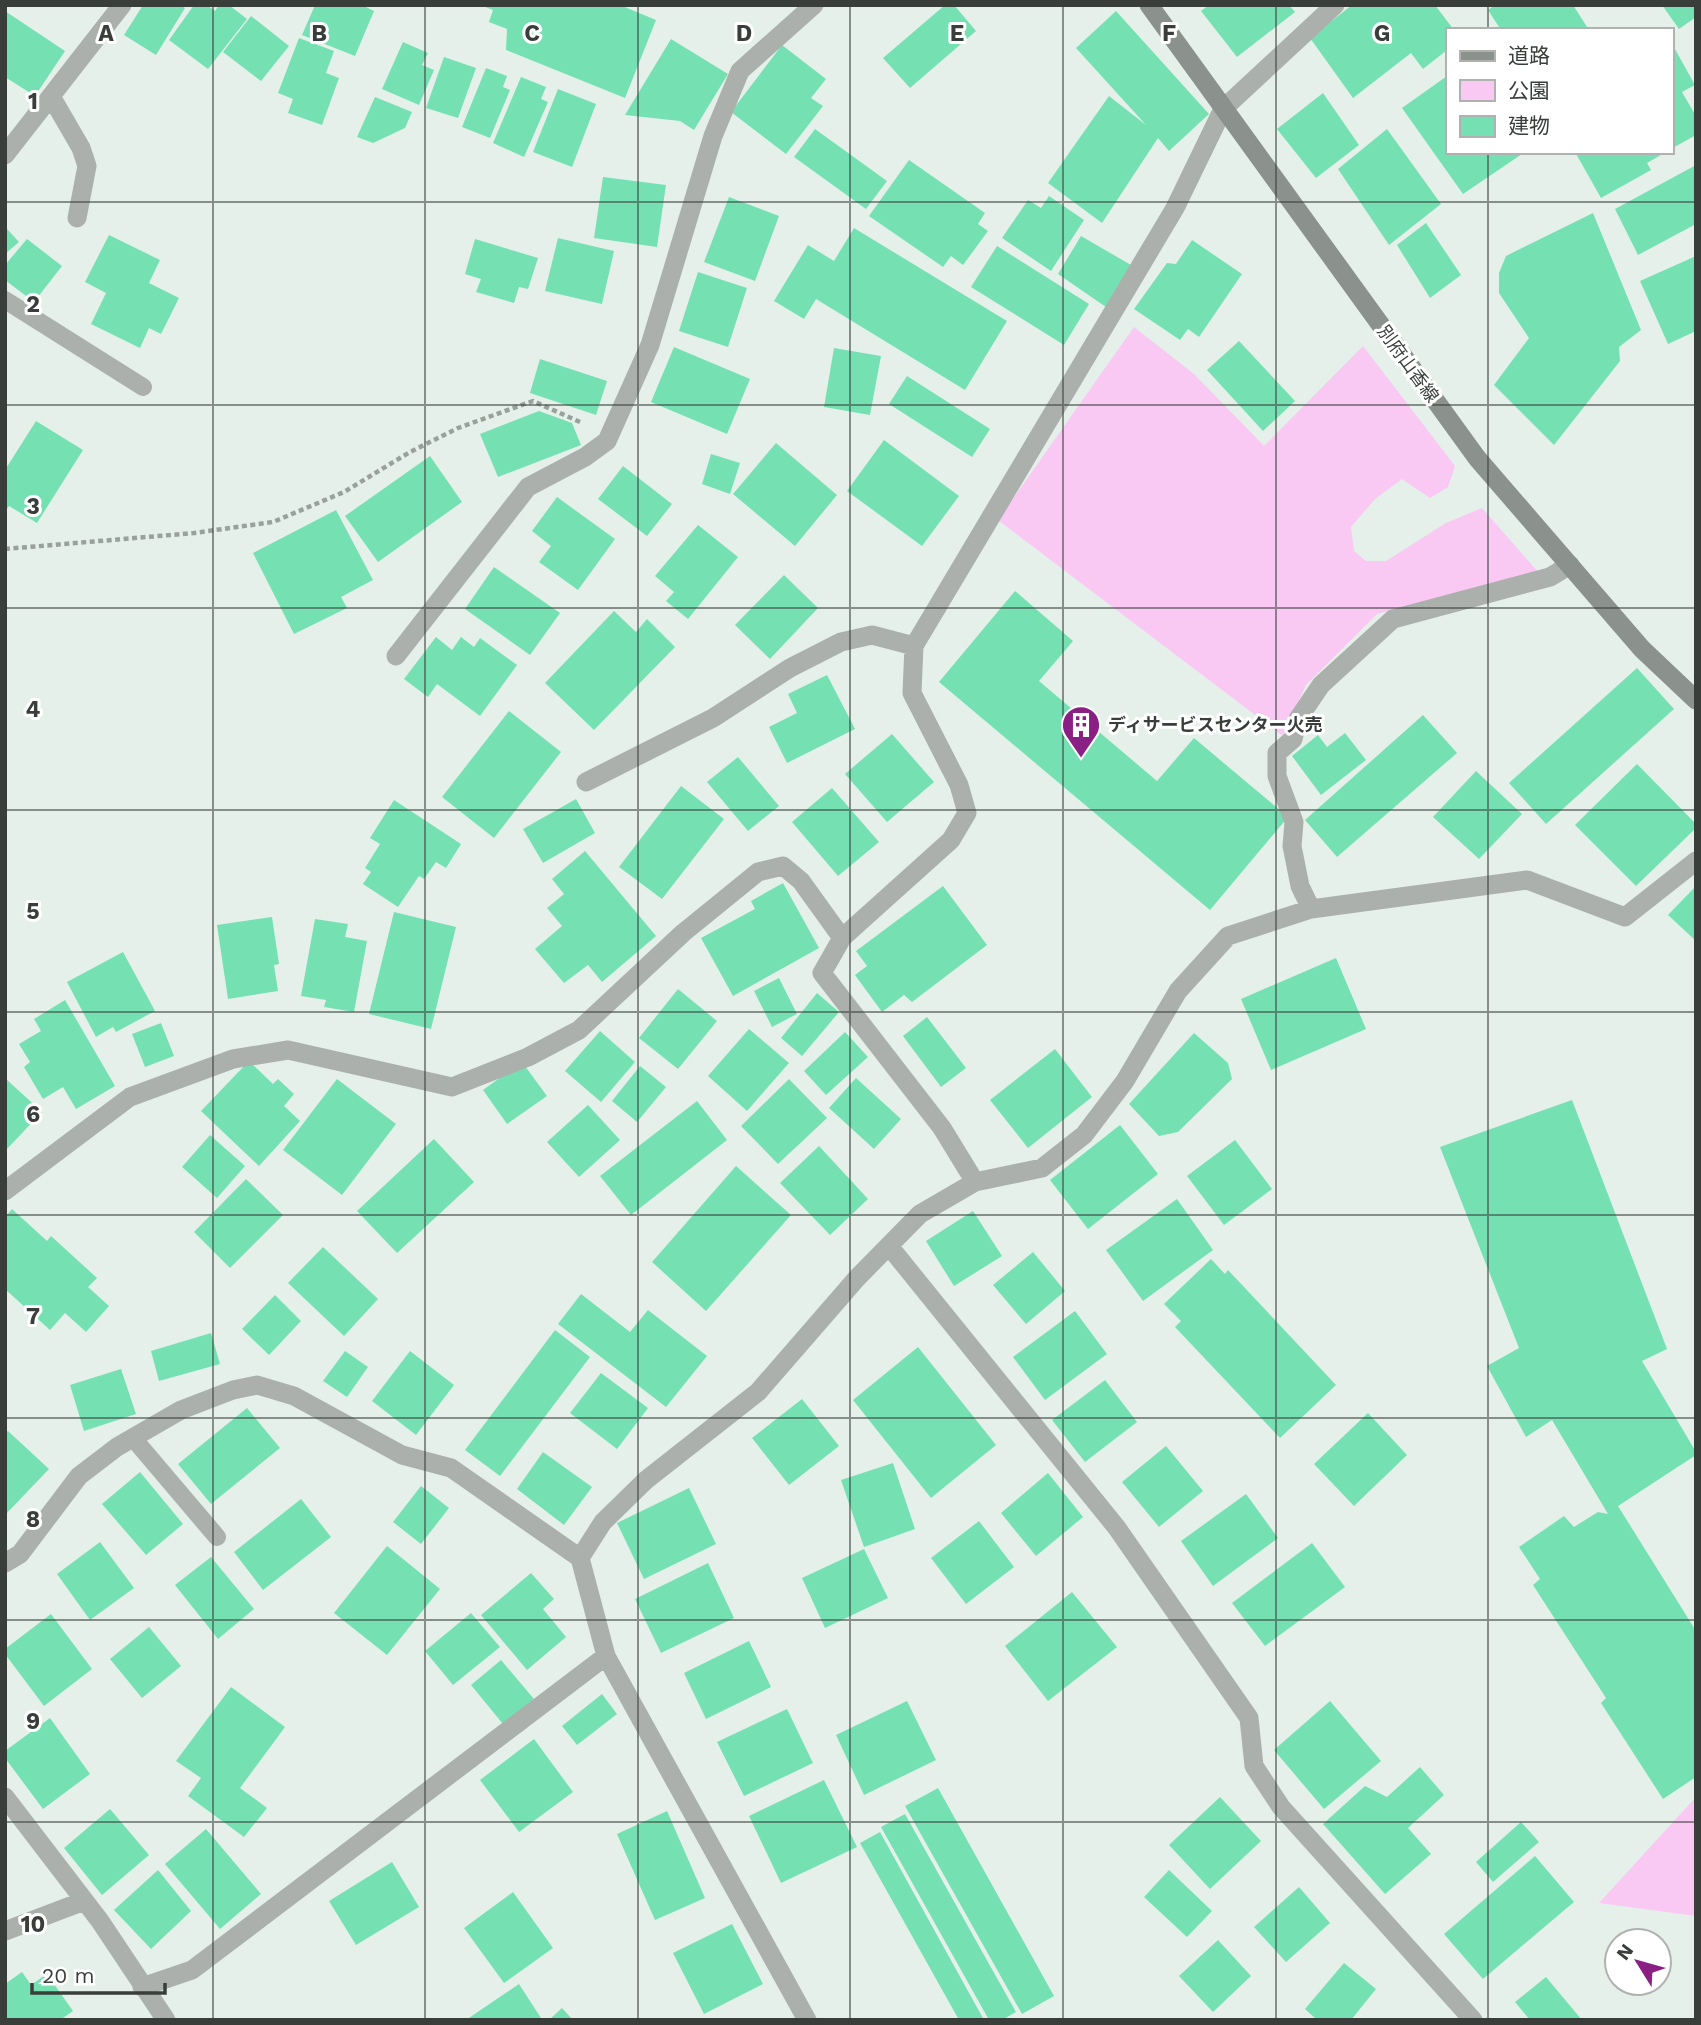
<svg xmlns="http://www.w3.org/2000/svg" width="1701" height="2025" font-family="'Work Sans','Noto Sans JP',sans-serif">
  <rect width="100%" height="100%" fill="#e5f0ea"/>
  <path fill="#f9c8f3" d="M1134,327L1194,374L1264,446L1363,346L1455,466L1448,487L1430,498L1402,479L1375,499L1351,527L1354,551L1366,561H1386L1446,523L1482,508L1539,573L1377,614L1306,685L1283,736L998,520Z
    M1696,1797V1916L1599,1903Z"/>
  <path fill="#75e1b2" d="M143,5H180L185,8L156,55L124,35Z
    M194,5H207L215,11L219,5H229L247,19L208,69L169,40Z
    M315,5H362L374,11L355,56L302,35Z
    M480,5H620L656,20L625,98L506,50L507,29L489,22L493,10Z
    M945,5H954L976,31L910,88L883,58Z
    M1209,5H1289L1295,12L1237,57L1201,11Z
    M1352,5H1435L1454,30H1447V50L1423,69L1411,53L1353,98L1310,38Z
    M1495,5H1573L1589,30H1501L1488,10Z
    M1662,5H1696V17L1679,29Z
    M5,11L65,51L35,96L5,77Z
    M1116,11L1209,114L1169,151L1158,138L1102,223L1048,183L1109,96L1146,125L1076,48Z
    M251,16L289,46L261,81L223,52Z
    M299,38L334,51L326,73L339,78L322,125L288,113L293,99L278,93Z
    M671,39L728,74L694,130L680,121L625,115Z
    M403,42L428,53L422,65L434,70L419,105L382,89Z
    M1671,42L1695,85L1682,92L1696,116V135L1671,149Z
    M782,45L826,79L811,98L823,106L786,154L731,112Z
    M444,57L476,68L458,118L426,108Z
    M486,68L507,76L503,87L510,90L490,138L462,127Z
    M1447,76V152L1522,154L1463,194L1402,108Z
    M521,77L546,87L541,99L548,102L524,157L493,143Z
    M558,89L596,104L572,167L533,152Z
    M1323,93L1359,145L1316,178L1277,129Z
    M375,97L412,112L405,128L373,143L357,137Z
    M815,129L887,181L866,209L794,157Z
    M1387,129L1441,204L1389,245L1338,169Z
    M1575,152H1666L1647,163L1651,170L1601,198Z
    M909,160L985,213L978,224L988,231L963,265L951,256L943,267L869,216Z
    M1696,165V224L1638,255L1615,209Z
    M603,177L666,185L657,247L594,238Z
    M1049,196L1084,220L1051,271L1002,238L1028,200L1041,208Z
    M729,197L779,216L755,281L704,262Z
    M1593,213L1641,330L1619,347L1620,361L1554,445L1494,385L1529,338L1499,293V273L1506,256Z
    M1426,223L1461,275L1430,298L1397,245Z
    M854,228L1007,321L965,390L816,299L804,319L774,301L808,245L834,261Z
    M7,229L19,242L5,254V231Z
    M109,235L160,260L149,283L179,298L161,334L149,328L140,348L91,324L106,293L85,282Z
    M1081,236L1131,265L1106,307L1058,274Z
    M558,238L614,251L602,304L545,291Z
    M27,239L62,266L34,302L5,280V265Z
    M475,239L538,258L528,289L519,287L514,303L476,292L481,279L465,274Z
    M1192,240L1242,274L1199,337L1188,329L1180,340L1134,309L1167,263L1176,264Z
    M997,246L1089,304L1064,345L971,287Z
    M1696,256V331L1668,344L1640,281Z
    M698,272L747,288L728,347L679,331Z
    M1239,341L1295,401L1263,431L1207,370Z
    M674,347L750,379L727,434L651,402Z
    M834,348L881,356L870,415L824,407Z
    M540,359L607,381L596,415L530,393Z
    M907,376L990,429L972,457L889,404Z
    M539,411L572,423L581,445L498,477L480,434Z
    M36,421L83,450L37,523L9,506L5,511V470Z
    M884,440L959,496L922,546L847,491Z
    M776,443L837,495L795,546L733,494Z
    M711,454L740,463L730,494L702,484Z
    M430,456L462,502L378,562L345,516Z
    M623,466L672,504L647,536L598,499Z
    M557,497L615,539L578,590L539,562L551,546L532,531Z
    M336,510L373,580L341,597L347,608L294,634L253,553Z
    M698,525L738,557L688,619L666,601L674,592L655,576Z
    M494,567L560,613L530,655L465,609Z
    M784,575L818,608L770,659L735,625Z
    M1015,591L1073,641L1039,681L1157,781L1194,738L1288,817L1210,910L939,682Z
    M614,611L636,632L647,619L675,647L594,730L545,683Z
    M436,637L452,650L461,637L474,647L480,638L517,665L480,716L437,684L428,697L404,679Z
    M1637,668L1674,709L1546,824L1509,783Z
    M827,675L855,729L787,763L769,727L797,713L788,694Z
    M509,711L561,752L494,838L442,797Z
    M1423,715L1457,753L1337,857L1305,820Z
    M1345,733L1366,760L1321,795L1292,756L1318,735L1327,747Z
    M892,734L934,782L887,822L845,774Z
    M738,757L779,806L748,831L707,782Z
    M1637,764L1696,824V828L1636,886L1575,825Z
    M1476,771L1522,814L1479,859L1433,817Z
    M681,786L724,819L662,899L619,867Z
    M832,788L879,842L838,876L792,822Z
    M576,799L595,833L543,863L523,829Z
    M394,800L461,844L446,868L436,862L424,879L419,876L398,907L363,884L371,872L365,868L380,844L370,838Z
    M585,851L656,936L602,982L588,965L564,983L535,949L562,926L547,908L564,894L552,879Z
    M783,883L819,948L733,996L701,938L755,909L751,901Z
    M943,886L987,945L912,1002L904,995L882,1012L855,975L867,966L856,951Z
    M1696,886V941L1668,915Z
    M394,912L456,927L431,1029L369,1014Z
    M272,917L279,964L274,965L278,991L228,999L217,925Z
    M315,919L348,924L345,937L367,941L354,1012L324,1007L326,1000L301,996Z
    M123,952L155,1011L116,1032L113,1027L96,1037L67,982Z
    M1336,958L1366,1029L1271,1070L1241,999Z
    M779,978L797,1014L772,1027L754,991Z
    M678,989L717,1021L678,1069L639,1038Z
    M817,993L839,1012L802,1056L781,1038Z
    M65,1000L115,1086L76,1109L63,1087L43,1099L24,1067L30,1062L19,1044L41,1031L34,1019Z
    M927,1017L966,1068L941,1087L903,1036Z
    M161,1023L174,1056L145,1067L132,1034Z
    M749,1029L789,1063L747,1111L708,1076Z
    M600,1031L635,1062L601,1102L565,1071Z
    M845,1032L868,1057L826,1095L804,1071Z
    M1194,1033L1228,1063L1232,1079L1178,1132L1159,1136L1129,1104Z
    M1055,1049L1092,1097L1028,1148L990,1100Z
    M249,1061L273,1084L278,1079L294,1094L284,1106L300,1121L259,1166L201,1111Z
    M522,1062L547,1096L507,1124L483,1090Z
    M640,1066L666,1087L637,1122L612,1101Z
    M5,1078L42,1112L5,1151Z
    M856,1078L901,1119L874,1149L829,1108Z
    M337,1079L396,1124L342,1195L283,1150Z
    M789,1079L827,1118L778,1164L741,1126Z
    M1572,1100L1667,1349L1642,1361L1696,1452V1455L1618,1506L1696,1631V1777L1663,1799L1601,1703L1606,1698L1533,1585L1540,1579L1519,1547L1564,1516L1574,1527L1598,1512L1608,1514L1552,1420L1526,1437L1487,1366L1519,1348L1440,1147Z
    M697,1101L727,1140L631,1215L600,1176Z
    M588,1105L620,1140L579,1177L547,1142Z
    M1120,1125L1158,1174L1088,1229L1050,1180Z
    M210,1135L245,1166L217,1198L182,1167Z
    M434,1139L474,1182L397,1253L357,1211Z
    M1235,1140L1272,1189L1224,1225L1187,1176Z
    M819,1146L868,1199L830,1235L780,1183Z
    M736,1166L791,1215L706,1311L652,1262Z
    M246,1179L283,1215L230,1268L194,1232Z
    M1177,1199L1213,1250L1143,1301L1106,1250Z
    M12,1209L47,1241L51,1236L97,1278L88,1287L109,1306L86,1332L65,1313L50,1330L5,1289V1217Z
    M973,1211L1002,1256L954,1286L926,1241Z
    M323,1247L378,1299L344,1336L288,1283Z
    M1033,1252L1065,1291L1026,1324L993,1285Z
    M1211,1259L1225,1274L1228,1270L1336,1385L1280,1438L1175,1327L1181,1321L1164,1304Z
    M581,1294L630,1332L648,1310L707,1356L666,1407L558,1324Z
    M275,1295L301,1321L269,1355L242,1329Z
    M1075,1311L1107,1354L1045,1400L1013,1357Z
    M555,1330L590,1357L500,1476L465,1450Z
    M211,1333L220,1364L159,1381L151,1351Z
    M918,1347L996,1445L931,1498L853,1400Z
    M345,1351L368,1367L347,1397L323,1381Z
    M410,1351L454,1385L416,1435L372,1401Z
    M121,1369L136,1414L84,1431L70,1385Z
    M601,1373L648,1408L617,1449L570,1413Z
    M1105,1380L1137,1422L1085,1462L1052,1420Z
    M802,1399L839,1446L789,1485L752,1438Z
    M247,1408L280,1448L211,1504L178,1464Z
    M1368,1413L1407,1455L1354,1506L1314,1464Z
    M8,1431L49,1469L5,1515V1433Z
    M1166,1446L1203,1491L1159,1527L1122,1482Z
    M543,1452L592,1487L564,1525L517,1489Z
    M893,1463L915,1529L864,1547L841,1480Z
    M140,1472L183,1524L146,1555L102,1504Z
    M1048,1473L1083,1517L1036,1556L1001,1513Z
    M421,1486L449,1508L421,1544L393,1522Z
    M689,1488L716,1544L644,1579L617,1523Z
    M1246,1494L1278,1538L1213,1586L1181,1541Z
    M301,1499L331,1537L263,1590L234,1552Z
    M979,1521L1014,1567L966,1604L931,1558Z
    M100,1542L134,1588L90,1620L57,1574Z
    M1312,1543L1345,1587L1265,1646L1232,1603Z
    M387,1546L440,1589L387,1655L334,1613Z
    M864,1549L888,1598L825,1628L802,1578Z
    M211,1557L254,1609L218,1639L175,1585Z
    M708,1563L734,1618L661,1653L635,1599Z
    M531,1573L554,1599L543,1609L566,1637L527,1670L481,1615Z
    M1072,1592L1117,1647L1048,1701L1005,1646Z
    M471,1613L500,1647L453,1685L425,1651Z
    M51,1614L92,1669L44,1706L5,1654V1649Z
    M149,1627L181,1666L142,1698L110,1659Z
    M749,1641L771,1687L706,1719L684,1673Z
    M501,1660L534,1699L503,1724L471,1685Z
    M231,1687L285,1727L240,1788L267,1808L244,1837L188,1796L201,1778L176,1761Z
    M602,1694L617,1714L577,1745L562,1726Z
    M907,1701L936,1760L864,1795L836,1735Z
    M1330,1701L1381,1761L1324,1809L1274,1750Z
    M787,1709L813,1763L744,1796L717,1742Z
    M50,1718L90,1774L43,1809L5,1758V1751Z
    M534,1739L573,1792L519,1832L480,1780Z
    M1420,1767L1444,1795L1408,1828L1431,1854L1385,1894L1323,1824L1365,1786L1387,1797Z
    M824,1780L857,1847L781,1883L749,1816Z
    M938,1788L1054,1996L1022,2014L905,1806Z
    M1220,1797L1261,1841L1210,1889L1169,1845Z
    M110,1809L149,1855L102,1895L64,1848Z
    M667,1811L705,1898L655,1920L617,1834Z
    M905,1814L1016,2012L1002,2020H989L881,1827Z
    M1521,1822L1539,1842L1493,1882L1476,1862Z
    M206,1829L261,1894L220,1929L165,1864Z
    M880,1832L984,2020H959L860,1843Z
    M1535,1856L1574,1902L1483,1979L1444,1934Z
    M392,1862L419,1907L356,1945L329,1901Z
    M158,1870L191,1911L151,1949L114,1910Z
    M1169,1870L1212,1911L1187,1937L1144,1897Z
    M1299,1887L1330,1923L1286,1962L1254,1927Z
    M513,1892L553,1948L504,1983L464,1928Z
    M732,1924L763,1984L704,2014L673,1953Z
    M1218,1940L1251,1976L1213,2012L1179,1976Z
    M1344,1963L1376,1989L1351,2020H1317L1305,2009Z
    M22,1972L31,1985L47,1974L73,2011L60,2020H5V1984Z
    M1546,1977L1582,2020H1530L1515,2002Z
    M519,1984L541,2018L466,2020Z
    M562,2008L573,2020H549Z"/>
  <g fill="none" stroke-linecap="round" stroke-linejoin="round">
    <path stroke="#99a19c" stroke-width="4.5" stroke-dasharray="5 3.5" stroke-linecap="butt" d="M5,549L194,533L273,522L344,492L410,452L458,428L533,401L580,422"/>
    <path stroke="#abb0ad" stroke-width="18" d="M5,300L143,387
      M133,1438L217,1537"/>
    <path stroke="#abb0ad" stroke-width="19" d="M52,98L81,148L87,166L77,218
      M5,155L122,5
      M396,656L528,487L585,457L607,441L650,345L713,136L740,71L814,5
      M586,782L713,718L790,668L841,642L872,635L914,646
      M1311,909L1300,886L1292,846L1294,822L1277,776V753L1293,739L1298,719L1321,685L1393,619L1550,577L1570,565
      M975,1182L942,1128L822,973L842,938L951,840L967,813L959,785L912,693L914,646L1175,208L1223,109L1335,5
      M5,1191L130,1097L233,1059L288,1050L452,1087L528,1057L579,1030L683,933L758,872L783,866L801,881L842,938
      M889,1246L1117,1528L1249,1718L1254,1766L1281,1807L1473,2020
      M5,1563L20,1554L79,1476L117,1447L181,1410L233,1390L257,1385L294,1396L402,1455L451,1468L580,1558
      M606,1656L807,2020
      M5,1797L100,1921L166,2020
      M5,1931L84,1901
      M142,1987L192,1970L606,1656L580,1558L603,1522L646,1480L758,1392L857,1278L920,1214L975,1182L1042,1168L1084,1135L1125,1081L1178,991L1228,936L1311,909L1527,880L1625,917L1696,861"/>
    <path stroke="#8b928e" stroke-width="19" d="M1149,5L1477,458L1642,649L1696,700"/>
  </g>
  <path fill="none" stroke="#393e3b" stroke-width="2" stroke-opacity="0.55" d="M213,5V2020M425,5V2020M638,5V2020M850,5V2020M1063,5V2020M1276,5V2020M1488,5V30M1488,152V2020M5,202H1696M5,405H1696M5,608H1696M5,810H1696M5,1012H1696M5,1215H1696M5,1418H1696M5,1620H1696M5,1822H1696"/>
  <defs>
    <g id="building-pin" transform="scale(2.0125)"><path d="M0 17L-7.5 6A9.5 9.5 0 1 1 7.5 6Z" fill="#8a1f84" stroke="#fff"/><path d="M-4-6H4V6H1V3H-1V6H-4ZM-2.5-4.3h1.7v1.8h-1.7ZM.8-4.3h1.7v1.8H.8ZM-2.5-1h1.7V.8h-1.7ZM.8-1h1.7V.8H.8Z" fill="#fff"/></g>
  </defs>
  <g fill-rule="evenodd">
    <use href="#building-pin" x="1081" y="725"/>
  </g>
  <g text-anchor="middle" stroke-width="6" stroke-linejoin="round" paint-order="stroke">
    <g font-size="18" fill="#393e3b" stroke="#fff">
      <text transform="translate(1408 364) rotate(54)" y="6">別府山香線</text>
    </g>
    <g font-size="18" font-weight="bold" fill="#393e3b" stroke="#fff" text-anchor="start">
      <text x="1108" y="731">ディサービスセンター火売</text>
    </g>
  </g>
  <g font-size="23" text-anchor="middle" font-weight="bold" fill="#393e3b" stroke="#fff" stroke-width="6" stroke-linejoin="round" paint-order="stroke">
    <text x="106" y="41">A</text>
    <text x="319" y="41">B</text>
    <text x="532" y="41">C</text>
    <text x="744" y="41">D</text>
    <text x="957" y="41">E</text>
    <text x="1169" y="41">F</text>
    <text x="1382" y="41">G</text>
    <text x="33" y="109">1</text>
    <text x="33" y="312">2</text>
    <text x="33" y="514">3</text>
    <text x="33" y="717">4</text>
    <text x="33" y="919">5</text>
    <text x="33" y="1122">6</text>
    <text x="33" y="1324">7</text>
    <text x="33" y="1527">8</text>
    <text x="33" y="1729">9</text>
    <text x="33" y="1932">10</text>
  </g>
  <rect width="1701" height="2025" fill="none" stroke="#393e3b" stroke-width="14"/>
  <rect x="1446" y="28" width="228" height="126" fill="#ffffff" stroke="#b0b2b1" stroke-width="2"/>
  <rect x="1460" y="51" width="35" height="10" fill="#8b928e" stroke="#b0b2b1" stroke-width="2"/>
  <text x="1508" y="63" font-size="21" fill="#393e3b">道路</text>
  <rect x="1460" y="80" width="35" height="21" fill="#f9c8f3" stroke="#b0b2b1" stroke-width="2"/>
  <text x="1508" y="98" font-size="21" fill="#393e3b">公園</text>
  <rect x="1460" y="116" width="35" height="21" fill="#75e1b2" stroke="#b0b2b1" stroke-width="2"/>
  <text x="1508" y="133" font-size="21" fill="#393e3b">建物</text>
  <g transform="translate(1638 1962) rotate(307)"><circle r="33" fill="#ffffff" stroke="#b0b2b1" stroke-width="2"/>
  <path d="M0-5L12 26L0 18L-12 26Z" fill="#8a1f84"/>
  <text y="-10" font-size="19" font-weight="bold" text-anchor="middle" fill="#393e3b">N</text>
  </g>
  <path d="M32 1983v10h133v-10" fill="none" stroke="#393e3b" stroke-width="3.5"/>
  <text x="42" y="1983" font-size="21" fill="#393e3b" stroke="#ffffff" stroke-width="5" paint-order="stroke">20 m</text>
</svg>
